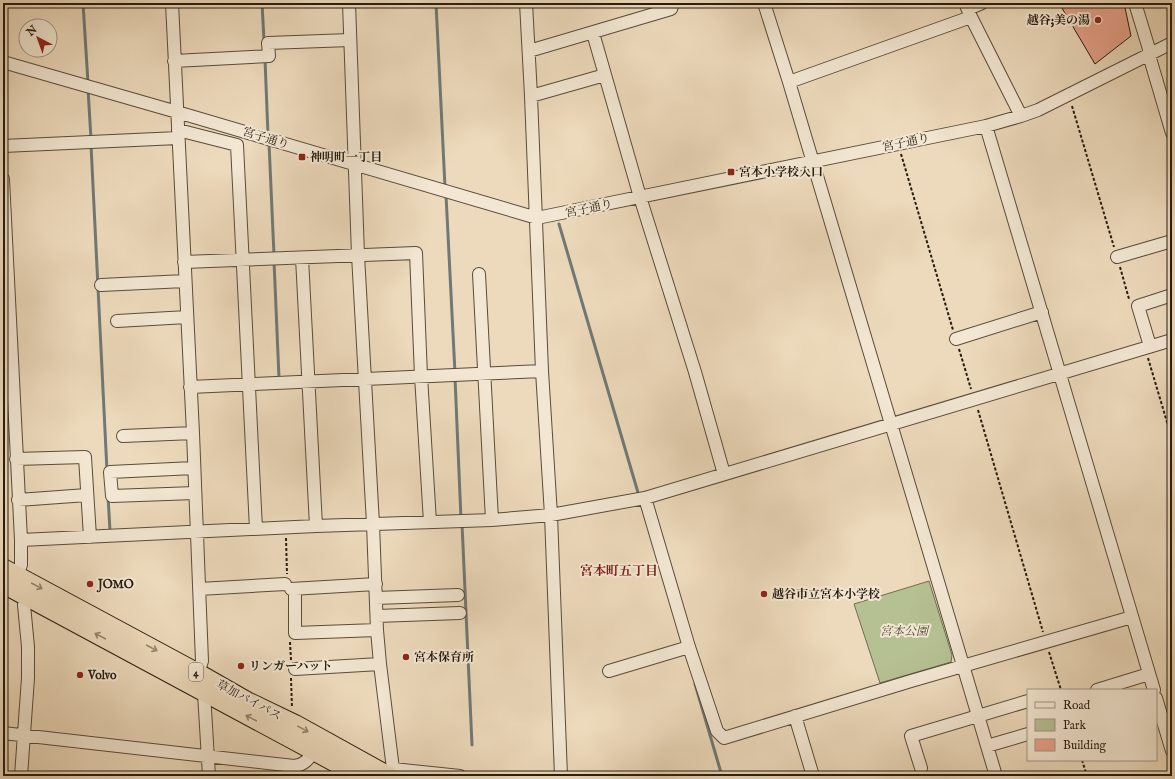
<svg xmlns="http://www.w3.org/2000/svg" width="1175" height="779" font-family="'IM FELL English','Noto Serif JP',serif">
  <rect width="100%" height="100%" fill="#eddabc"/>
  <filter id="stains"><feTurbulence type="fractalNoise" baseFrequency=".005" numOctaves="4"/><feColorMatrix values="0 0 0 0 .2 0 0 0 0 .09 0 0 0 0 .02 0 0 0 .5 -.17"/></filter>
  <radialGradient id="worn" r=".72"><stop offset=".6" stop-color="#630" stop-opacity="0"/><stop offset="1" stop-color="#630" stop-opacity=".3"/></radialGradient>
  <path fill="#b5c093" stroke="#6e6e51" d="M929,581L952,655L951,662L880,683L854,604Z"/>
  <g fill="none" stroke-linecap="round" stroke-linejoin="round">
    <path stroke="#707977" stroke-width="3" d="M83,3L88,83
      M262,3L264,41
      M436,3L445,187
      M265,59L268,135
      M88,89L91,139
      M269,143L274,255
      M91,145L107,471
      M446,195L455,373
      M559,224L639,496
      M274,261L279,378
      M455,378L461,519
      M108,496L110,531
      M462,524L472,745
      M695,684L722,776"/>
  </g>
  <path fill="#e7a38a" stroke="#271c0f" d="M1059,3H1124L1131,36L1095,64Z"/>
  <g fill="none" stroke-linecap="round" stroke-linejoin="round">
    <g stroke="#584c3a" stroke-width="14">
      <path id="minor" d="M172,3L193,433L202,661L198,673
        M349,3L358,255L373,524L377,630L380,664L393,769L460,776
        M526,3L531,96L542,371L551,515L561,776
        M764,3L789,82L996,776
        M965,3L971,17L1021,116
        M1135,3L1149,49V55L1172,133
        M968,9L982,3
        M593,33L640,197L695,372L724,474
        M529,51L671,9L673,3
        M174,61L269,56L268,43L350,40
        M3,62L177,112L537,218L986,126L1021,116L1038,110L1172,43
        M789,82L971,17
        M531,96L605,75
        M986,126L1154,690
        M178,130L237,145L256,529
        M3,146L178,138
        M3,179L21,540V565L17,575
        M1117,257L1172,241
        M302,258L316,526
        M184,262L416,253L421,376L430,522
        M479,274L492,520
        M101,285L185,281
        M117,321L187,317
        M956,339L1042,312
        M1150,346L1138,306L1172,295
        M190,387L542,371
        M123,436L193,433
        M16,459L85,457L90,537
        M194,468L110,472L112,496L195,493
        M645,498L689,647L717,731L724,738L911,681L1132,617
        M18,500L87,495
        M21,540L316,526L492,520L551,515L645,498L1172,340
        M199,589L285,584
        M291,589L376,584
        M295,589V633L377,630
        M376,598L458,595
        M377,616L460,613
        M295,669L380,664
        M609,671L689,647
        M1097,690L1149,674
        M204,693L209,776
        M1156,698L1172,751
        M795,716L813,776
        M3,733L294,766C304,765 308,760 314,751
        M987,746L1028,734
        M921,768L911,736L1028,701
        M21,776L28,678V647L24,605L27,597"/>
    </g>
    <g stroke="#271c0f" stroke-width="20">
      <path id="highway" d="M3,568L198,673L247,701L295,724L389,776
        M3,584L360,776"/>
    </g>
    <path stroke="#271c0f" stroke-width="2" stroke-dasharray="3 2" stroke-linecap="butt" d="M1072,106L1114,247
      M901,154L953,330
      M1120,267L1129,299
      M959,349L971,389
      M1148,358L1172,439
      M978,410L1043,632
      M286,538L287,574
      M290,642L291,660
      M1049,652L1061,690
      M291,678L292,708
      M1082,760L1087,776"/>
    <use href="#minor" stroke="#f3e7d3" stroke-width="12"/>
    <use href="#highway" stroke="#eddabc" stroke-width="18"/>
  </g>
  <defs><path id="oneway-shaft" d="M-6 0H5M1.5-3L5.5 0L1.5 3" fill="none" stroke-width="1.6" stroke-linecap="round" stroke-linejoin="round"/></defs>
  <g stroke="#94846e">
    <use href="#oneway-shaft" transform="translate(37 586) rotate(28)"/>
    <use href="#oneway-shaft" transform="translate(100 636) rotate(-152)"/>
    <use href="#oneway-shaft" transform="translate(152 648) rotate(28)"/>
    <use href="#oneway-shaft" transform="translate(251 718) rotate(-152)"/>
    <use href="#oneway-shaft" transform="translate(303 729) rotate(29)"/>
  </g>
  <g fill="#8f2418" stroke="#f3e7d3" stroke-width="1.5">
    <circle cx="1098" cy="20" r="4"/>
    <rect x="298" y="153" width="8" height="8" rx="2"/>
    <rect x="727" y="168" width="8" height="8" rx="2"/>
    <circle cx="90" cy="584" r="4"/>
    <circle cx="764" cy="594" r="4"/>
    <circle cx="406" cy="657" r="4"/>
    <circle cx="241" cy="666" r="4"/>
    <circle cx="80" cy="675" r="4"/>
  </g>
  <g text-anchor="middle" stroke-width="4" stroke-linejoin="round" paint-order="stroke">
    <rect fill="#f3e7d3" stroke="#64594a" stroke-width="1" x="189" y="663" width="14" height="18" rx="3"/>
    <g font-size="11" font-weight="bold" fill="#271c0f">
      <text x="196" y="676">4</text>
    </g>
    <g font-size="12" font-weight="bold" fill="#271c0f" stroke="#f3e7d3" text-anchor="start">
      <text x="1090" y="24" text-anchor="end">越谷;美の湯</text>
      <text x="310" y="161">神明町一丁目</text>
      <text x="739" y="176">宮本小学校入口</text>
      <text x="98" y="588">JOMO</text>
      <text x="772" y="598">越谷市立宮本小学校</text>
      <text x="414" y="661">宮本保育所</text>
      <text x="249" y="670">リンガーハット</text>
      <text x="88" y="679">Volvo</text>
    </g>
    <g font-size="12" fill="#271c0f" stroke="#f3e7d3">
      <text transform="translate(266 138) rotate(17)" y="4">宮子通り</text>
      <text transform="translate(906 142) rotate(-12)" y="4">宮子通り</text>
      <text transform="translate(589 208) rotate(-12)" y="4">宮子通り</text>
      <text transform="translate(249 700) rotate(28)" y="4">草加バイパス</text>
    </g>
    <g font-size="12" font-style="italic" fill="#524d37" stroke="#f3e7d3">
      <text x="904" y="635">宮本公園</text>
    </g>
    <g font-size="13" font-weight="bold" fill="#7a1f14" stroke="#f3e7d3">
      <text x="619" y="575">宮本町五丁目</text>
    </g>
  </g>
  <rect width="1175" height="779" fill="none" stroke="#eddabc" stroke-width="16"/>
  <rect x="4" y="4" width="1167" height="771" fill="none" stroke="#271c0f" stroke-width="2"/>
  <rect x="8" y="8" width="1159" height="763" fill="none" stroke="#271c0f"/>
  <rect x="1027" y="689" width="130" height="72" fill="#f3e7d3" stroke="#a19685"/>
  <rect x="1035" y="702" width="20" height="6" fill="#f3e7d3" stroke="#a19685"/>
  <text x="1063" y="709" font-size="12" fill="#271c0f">Road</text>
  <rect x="1035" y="719" width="20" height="12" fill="#b5c093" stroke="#a19685"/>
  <text x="1063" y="729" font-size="12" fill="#271c0f">Park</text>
  <rect x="1035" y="739" width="20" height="12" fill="#e7a38a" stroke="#a19685"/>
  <text x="1063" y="749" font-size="12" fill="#271c0f">Building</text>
  <g transform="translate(38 38) rotate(319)"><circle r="19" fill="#f3e7d3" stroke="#a19685"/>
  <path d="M0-3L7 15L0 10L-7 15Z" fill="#8f2418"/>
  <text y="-6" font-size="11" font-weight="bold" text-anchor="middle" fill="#271c0f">N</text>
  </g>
  <rect width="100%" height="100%" filter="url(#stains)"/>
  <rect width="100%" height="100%" fill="url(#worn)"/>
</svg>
